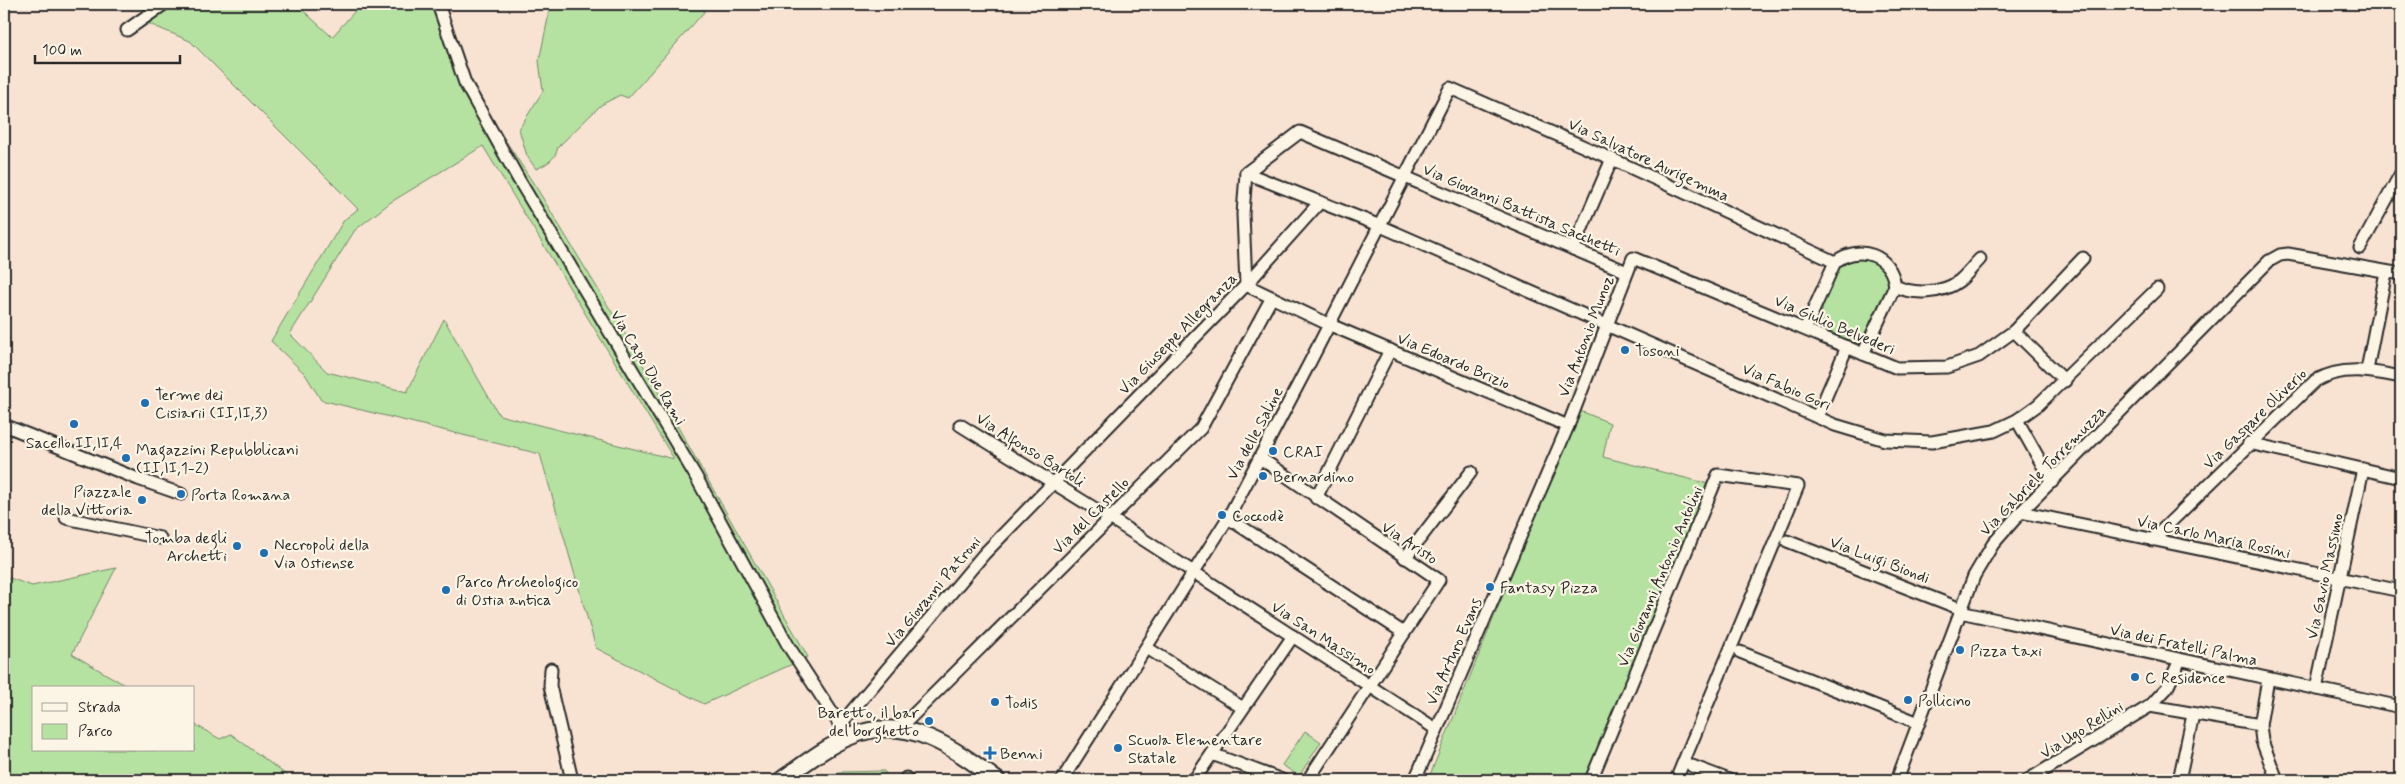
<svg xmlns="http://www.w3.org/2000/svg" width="2405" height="784" viewBox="0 0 2405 784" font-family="Mynerve,sans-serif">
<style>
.green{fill:#b5e2a1;stroke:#708666;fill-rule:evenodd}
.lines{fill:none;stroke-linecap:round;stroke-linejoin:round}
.street-casing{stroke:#2b2b2b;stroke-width:15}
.secondary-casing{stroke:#2b2b2b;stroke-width:19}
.street{stroke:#fcf5e5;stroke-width:11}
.secondary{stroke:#fcf5e5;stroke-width:15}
.poi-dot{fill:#1f6fb2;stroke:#fcf5e5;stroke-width:2}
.labels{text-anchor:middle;stroke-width:4.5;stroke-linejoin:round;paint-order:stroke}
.street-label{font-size:16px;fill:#2b2b2b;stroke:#fcf5e5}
.poi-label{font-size:16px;fill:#2b2b2b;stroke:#fcf5e5;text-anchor:start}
</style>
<rect width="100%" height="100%" fill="#f8e2d2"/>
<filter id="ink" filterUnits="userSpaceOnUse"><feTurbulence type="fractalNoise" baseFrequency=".02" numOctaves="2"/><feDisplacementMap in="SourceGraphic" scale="10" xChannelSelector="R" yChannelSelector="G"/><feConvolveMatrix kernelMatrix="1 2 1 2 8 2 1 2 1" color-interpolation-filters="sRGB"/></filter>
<g filter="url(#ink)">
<!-- green -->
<g class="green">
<path d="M175,4H296L332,37L361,4H443L468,74L502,135L539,192L627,337L808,657L704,704L596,648L540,454L321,400L305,374L271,341L344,220L358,209L190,41L147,23ZM483,146L674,459L499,415L444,319L407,392L327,372L290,334L355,230L391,202Z"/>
<path d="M551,4H699L704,6V12L628,98L620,95L601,105L558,147C555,160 547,164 536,169L527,156L519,129L543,91L539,61Z"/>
<path d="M1866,256L1885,267L1889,282V291L1863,346L1827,330C1811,319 1833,281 1840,266L1846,260Z"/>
<polygon points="1578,410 1610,423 1603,457 1709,484 1586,777 1582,780 1552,780 1528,774 1525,780 1428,780"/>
<polygon points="116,568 72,654 130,688 34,688 34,750 194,750 194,724 220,739 231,734 293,780 4,780 4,576 32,586"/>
<polygon points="1305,731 1321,742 1299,776 1282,765"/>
<polygon points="884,771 890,780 823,780 840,772"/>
</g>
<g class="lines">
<!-- street casing -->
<g class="street-casing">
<g id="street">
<polyline points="438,4 465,83 519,180 695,475 789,647 840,725 852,736"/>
<polyline points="127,30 164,4"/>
<polyline points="1246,173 1378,225 1835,425 1885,440 1932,442 1994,431 2017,420 2038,405 2157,289"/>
<polyline points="2360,248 2401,173"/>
<polyline points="1573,249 1612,159"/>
<path d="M1895,286C1913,295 1942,294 1959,281C1967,275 1973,266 1980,259"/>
<path d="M1805,329L1835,262C1859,244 1891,254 1895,286L1863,354"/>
<polyline points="2014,331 2065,381"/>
<polyline points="2367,370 2386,272"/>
<polyline points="1817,417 1847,347"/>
<polyline points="2017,420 2052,482"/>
<polyline points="4,425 138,479 181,494"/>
<polyline points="960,425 1110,518 1436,729"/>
<polyline points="1568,426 1328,324 1246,285 1243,214 1246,173 1300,132 1627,272"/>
<polyline points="2249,443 2401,478"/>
<polyline points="1260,458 1439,580 1308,780"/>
<polyline points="1316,498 1390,350"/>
<polyline points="2021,512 2401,591"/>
<polyline points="66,518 160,538"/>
<polyline points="1228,518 1404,633"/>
<path d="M2152,540L2315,381C2342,365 2372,371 2401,377"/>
<polyline points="1787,541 1961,609"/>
<polyline points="1405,558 1471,472"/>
<polyline points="1960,612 2401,707"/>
<polyline points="1147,648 1243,708"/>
<polyline points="1740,652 1919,723"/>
<polyline points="551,669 550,686 572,780"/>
<polyline points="2268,679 2260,725 2262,741 2277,780"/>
<polyline points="2316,689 2363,469"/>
<polyline points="2150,706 2260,725"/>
<polyline points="840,725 984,554 1246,285 1320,202"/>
<polyline points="899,729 1201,428 1271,299"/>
<polyline points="1212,754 1282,780"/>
<polyline points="1692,766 1729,780"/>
<polyline points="906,778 908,780"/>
<polyline points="1062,780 1228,518 1310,362 1450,88 1612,159 1835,262"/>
<polyline points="1194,780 1293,636"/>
<polyline points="1415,780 1568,426 1633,258 1897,368 1947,367 1979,356 2014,331 2083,258"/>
<polyline points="1591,780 1718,475 1798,486 1676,780"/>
<polyline points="1897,780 1974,576 1993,544 2021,512 2269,261 2280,255 2288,254 2401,274"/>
<polyline points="2028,780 2150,706 2167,688 2180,660"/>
<polyline points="2179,780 2193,715"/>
</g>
</g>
<!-- secondary casing -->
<g class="secondary-casing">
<path id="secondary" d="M781,780C803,765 826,746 852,736C907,713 955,749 997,780"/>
</g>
<!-- street -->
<use href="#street" class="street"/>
<!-- secondary -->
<use href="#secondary" class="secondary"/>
</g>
</g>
<!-- markers -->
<g class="poi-dot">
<circle cx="1625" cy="350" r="5"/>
<circle cx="145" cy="403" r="5"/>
<circle cx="74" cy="424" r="5"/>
<circle cx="1273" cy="451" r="5"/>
<circle cx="126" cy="458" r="5"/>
<circle cx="1263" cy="476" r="5"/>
<circle cx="181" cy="494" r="5"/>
<circle cx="142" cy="500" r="5"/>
<circle cx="1222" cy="515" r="5"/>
<circle cx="237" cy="546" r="5"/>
<circle cx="264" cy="553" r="5"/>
<circle cx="1490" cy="587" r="5"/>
<circle cx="446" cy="590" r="5"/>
<circle cx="1960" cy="650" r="5"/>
<circle cx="2135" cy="677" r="5"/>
<circle cx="1908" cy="700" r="5"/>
<circle cx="995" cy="702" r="5"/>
<circle cx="929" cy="721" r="5"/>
<circle cx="1118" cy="748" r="5"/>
<path d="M987.5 745.5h5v5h5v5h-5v5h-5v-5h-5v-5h5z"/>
</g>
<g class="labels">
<!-- street labels -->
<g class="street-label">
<text transform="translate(1649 159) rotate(25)" y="6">Via Salvatore Aurigemma</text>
<text transform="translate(1522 209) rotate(23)" y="6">Via Giovanni Battista Sacchetti</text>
<text transform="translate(1835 324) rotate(23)" y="6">Via Giulio Belvederi</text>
<text transform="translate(1177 333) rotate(-46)" y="6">Via Giuseppe Allegranza</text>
<text transform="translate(1585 336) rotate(-69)" y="6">Via Antonio Munoz</text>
<text transform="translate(1454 360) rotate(23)" y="6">Via Edoardo Brizio</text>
<text transform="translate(649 367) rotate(59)" y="6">Via Capo Due Rami</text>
<text transform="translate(1787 386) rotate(24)" y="6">Via Fabio Gori</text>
<text transform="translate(2254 418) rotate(-44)" y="6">Via Gaspare Oliverio</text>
<text transform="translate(1254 433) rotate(-62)" y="6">Via delle Saline</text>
<text transform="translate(1031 449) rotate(32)" y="6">Via Alfonso Bartoli</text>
<text transform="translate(2042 470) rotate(-46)" y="6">Via Gabriele Torremuzza</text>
<text transform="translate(1090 515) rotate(-45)" y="6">Via del Castello</text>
<text transform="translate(2214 536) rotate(12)" y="6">Via Carlo Maria Rosini</text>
<text transform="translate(1410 542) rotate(34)" y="6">Via Aristo</text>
<text transform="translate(1880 559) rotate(21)" y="6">Via Luigi Biondi</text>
<text transform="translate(1659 576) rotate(-67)" y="6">Via Giovanni Antonio Antolini</text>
<text transform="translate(2324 576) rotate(-78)" y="6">Via Gavio Massimo</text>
<text transform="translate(932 591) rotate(-50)" y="6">Via Giovanni Patroni</text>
<text transform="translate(1324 637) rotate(33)" y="6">Via San Massimo</text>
<text transform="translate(2184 644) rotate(12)" y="6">Via dei Fratelli Palma</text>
<text transform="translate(1453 651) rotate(-66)" y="6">Via Arturo Evans</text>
<text transform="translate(2081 729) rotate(-32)" y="6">Via Ugo Rellini</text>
</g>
<!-- poi labels -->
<g class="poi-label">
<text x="1635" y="356">Tosoni</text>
<text x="155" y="400">Terme dei<tspan x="155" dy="18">Cisiarii (II,II,3)</tspan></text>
<text x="74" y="448" text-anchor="middle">Sacello II,II,4</text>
<text x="136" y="455">Magazzini Repubblicani<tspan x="136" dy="18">(II,II,1-2)</tspan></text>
<text x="1283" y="457">CRAI</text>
<text x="1273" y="482">Bernardino</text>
<text x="132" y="497" text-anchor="end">Piazzale<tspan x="132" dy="18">della Vittoria</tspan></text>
<text x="191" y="500">Porta Romana</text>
<text x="1232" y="521">Coccodè</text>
<text x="227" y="543" text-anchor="end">Tomba degli<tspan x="227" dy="18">Archetti</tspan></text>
<text x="274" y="550">Necropoli della<tspan x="274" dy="18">Via Ostiense</tspan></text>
<text x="456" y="587">Parco Archeologico<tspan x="456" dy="18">di Ostia antica</tspan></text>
<text x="1500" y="593">Fantasy Pizza</text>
<text x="1970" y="656">Pizza taxi</text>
<text x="2145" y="683">C Residence</text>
<text x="1918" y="706">Pollicino</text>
<text x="1005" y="708">Todis</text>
<text x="919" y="718" text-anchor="end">Baretto, il bar<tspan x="919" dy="18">del borghetto</tspan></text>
<text x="1128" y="745">Scuola Elementare<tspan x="1128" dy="18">Statale</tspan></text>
<text x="1000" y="759">Benni</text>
</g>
</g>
<!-- margin -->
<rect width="2405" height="784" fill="none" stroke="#fcf5e5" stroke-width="20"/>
<rect x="10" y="10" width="2385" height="764" fill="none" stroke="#2b2b2b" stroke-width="2" filter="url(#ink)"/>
<!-- legend -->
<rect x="32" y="686" width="162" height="65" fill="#fcf5e5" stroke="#a8a49b"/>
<rect x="42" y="703" width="25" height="8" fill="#fcf5e5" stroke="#a8a49b"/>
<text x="78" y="712" font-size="15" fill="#2b2b2b">Strada</text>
<rect x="42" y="724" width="25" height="15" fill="#b5e2a1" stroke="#a8a49b"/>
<text x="78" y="736" font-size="15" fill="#2b2b2b">Parco</text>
<!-- scale -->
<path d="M35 55v8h145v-8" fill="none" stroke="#2b2b2b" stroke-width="2.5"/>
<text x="42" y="55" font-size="15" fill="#2b2b2b" stroke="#fcf5e5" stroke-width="4" paint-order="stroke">100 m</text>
</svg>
